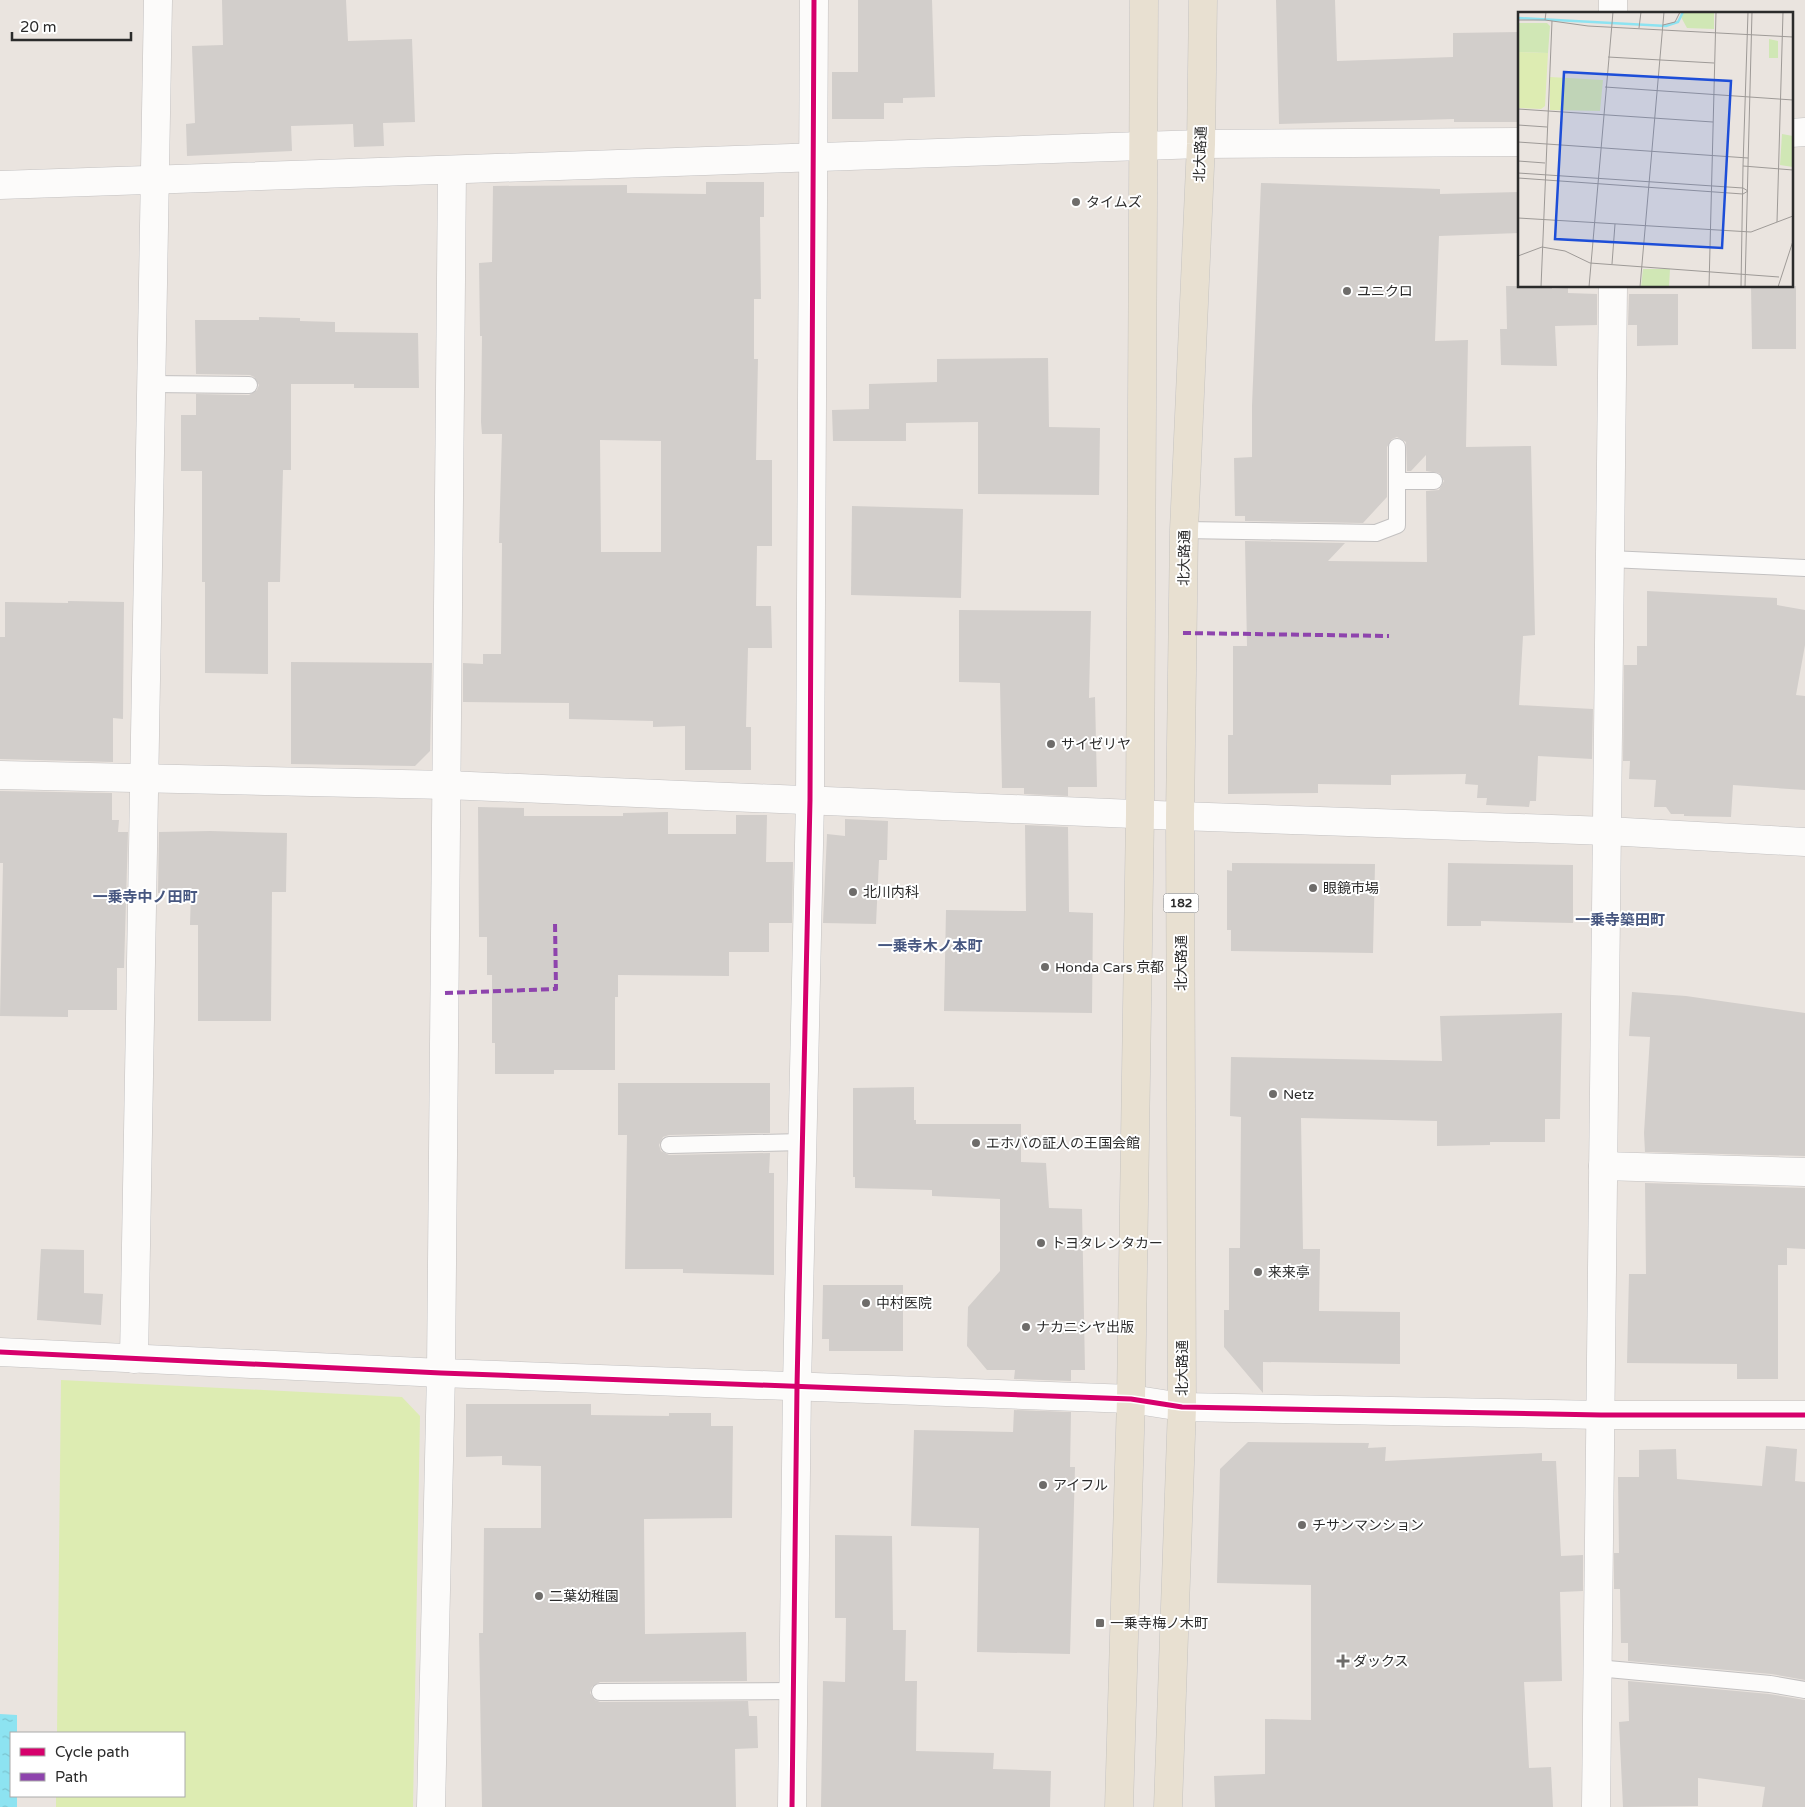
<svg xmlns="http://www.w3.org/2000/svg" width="1805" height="1807" viewBox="0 0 1805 1807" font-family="'Varela Round','Noto Sans JP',sans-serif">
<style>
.pitch{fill:#ddecb2}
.water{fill:url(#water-ripples)}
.building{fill:#d2cecb;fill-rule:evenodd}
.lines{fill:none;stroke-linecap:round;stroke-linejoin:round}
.lane-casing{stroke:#c3c1c1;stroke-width:18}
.street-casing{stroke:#c3c1c1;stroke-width:29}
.secondary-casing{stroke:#c3c1c1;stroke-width:29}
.primary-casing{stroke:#c5c3c1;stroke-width:29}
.lane{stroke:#fcfbfa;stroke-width:16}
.street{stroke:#fcfbfa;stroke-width:28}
.secondary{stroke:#fcfbfa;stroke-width:28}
.primary{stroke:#e8e0d1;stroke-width:28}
.quiet{stroke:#8e44ad;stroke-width:4;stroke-dasharray:8 4;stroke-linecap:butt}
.cycleway-casing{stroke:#fff;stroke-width:8}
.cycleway{stroke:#d6006c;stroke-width:5}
.poi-dot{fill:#6e6c6a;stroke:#fff;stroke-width:2}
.labels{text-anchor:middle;stroke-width:4;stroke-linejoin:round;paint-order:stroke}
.shield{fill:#fff;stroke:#6b6b6b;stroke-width:1}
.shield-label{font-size:12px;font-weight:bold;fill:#2b2b2b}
.street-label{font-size:14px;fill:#2b2b2b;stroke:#fff}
.poi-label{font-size:14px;fill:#2b2b2b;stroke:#fff;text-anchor:start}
.neighbourhood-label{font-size:15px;font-weight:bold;fill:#475780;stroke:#fff}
.inset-river{fill:none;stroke:#8de3f1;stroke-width:2.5}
.inset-road{fill:none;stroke:#9e9a97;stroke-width:1}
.view{fill:#1d4ed8;fill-opacity:0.15;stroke:#1d4ed8;stroke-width:2.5}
.inset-edge{fill:none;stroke:#2b2b2b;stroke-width:2.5}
</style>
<defs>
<pattern id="water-ripples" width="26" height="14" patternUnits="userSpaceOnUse" patternTransform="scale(1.25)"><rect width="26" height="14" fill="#8de3f1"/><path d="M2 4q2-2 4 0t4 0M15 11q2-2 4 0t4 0" fill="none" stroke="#7ac3cf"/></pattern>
</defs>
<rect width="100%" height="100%" fill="#eae4df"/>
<!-- pitch -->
<polygon class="pitch" points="61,1380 402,1397 420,1416 413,1807 56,1807 56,1796 184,1796 184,1733 57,1733"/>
<!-- water -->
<polygon class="water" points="0,1714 17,1715 17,1733 11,1733 11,1796 17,1796 17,1807 0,1807"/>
<!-- building -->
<g class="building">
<polygon points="222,0 346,0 348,41 412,39 415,122 383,123 384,146 354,147 353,124 291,126 292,151 187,156 186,124 195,123 192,46 223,45"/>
<polygon points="858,0 932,0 935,97 903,98 903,103 884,103 884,119 832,119 832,72 858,72"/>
<polygon points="1276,0 1335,0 1337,61 1453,57 1453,33 1519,32 1519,122 1454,122 1454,119 1279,124"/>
<path d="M706,182H764V217H760L761,299H754V359H758L756,460H772V546H757L756,606H771L772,648H748L746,727H751V770H685V726L653,727V721L569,719V703L463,702V663L483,664V654H501L502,543H499L502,434H482L481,422L482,336H480L479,263L492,262L493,186L627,185V193L706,194ZM600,440L661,441V552H601Z"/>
<polygon points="1261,183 1440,189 1440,194 1519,192 1519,233 1439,236 1435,341 1468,340 1466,447 1531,446 1535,635 1523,636 1519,705 1593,709 1592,759 1538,756 1536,801 1530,801 1529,807 1486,805 1487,798 1477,798 1478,785 1465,784 1466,774 1391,775 1391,785 1318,784 1318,793 1228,794 1228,735 1233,735 1233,646 1247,646 1245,541 1345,543 1328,561 1427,562 1426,491 1439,490 1444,481 1439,473 1426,471 1426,455 1411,471 1407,471 1406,442 1397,437 1392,439 1387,447 1387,497 1363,523 1245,521 1245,516 1235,516 1234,458 1252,457 1252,406"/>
<polygon points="1506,286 1552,286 1552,289 1568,288 1568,293 1597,294 1597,325 1555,326 1557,366 1501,365 1500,329 1507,329"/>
<polygon points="1751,286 1796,286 1796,349 1752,349"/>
<polygon points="1629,294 1678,294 1678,345 1637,346 1637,325 1628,325"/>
<polygon points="259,317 300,318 300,321 335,322 335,332 418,333 419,388 354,388 354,384 291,384 291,470 283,470 280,582 268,582 268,674 205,673 205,582 202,582 202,471 181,471 181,415 196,415 196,394 249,395 257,390 259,385 254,377 250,375 196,374 195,320 259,320"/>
<polygon points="1048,358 1049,427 1100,428 1099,495 978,494 978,422 906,423 906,441 833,441 832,410 869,409 869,384 937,382 937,359"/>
<polygon points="852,506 963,509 961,598 851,595"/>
<polygon points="1647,591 1777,598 1777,605 1805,610 1805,645 1796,695 1805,696 1805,790 1733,785 1731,817 1684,816 1684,814 1671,814 1666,807 1654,807 1656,780 1629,779 1630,761 1623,761 1624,665 1637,665 1637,646 1647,646"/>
<polygon points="68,601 124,602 123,719 113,718 113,762 0,759 0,637 5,637 5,602 68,603"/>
<polygon points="959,610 1091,611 1089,698 1095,697 1097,787 1068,787 1068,796 1024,794 1024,788 1002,788 1000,683 959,682"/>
<polygon points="291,662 432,663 430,751 415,766 291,764"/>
<polygon points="0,791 112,793 112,820 119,820 118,832 128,832 124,968 117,968 117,1010 68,1010 68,1017 0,1016 3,863 0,863"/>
<polygon points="478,807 524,808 524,816 623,816 623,813 668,812 668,834 736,834 736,815 767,815 766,862 793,862 792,923 769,923 769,952 729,952 729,976 618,975 618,997 615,997 615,1070 554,1070 554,1074 495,1074 495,1043 492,1043 492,975 487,975 487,937 479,937"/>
<polygon points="845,819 888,821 887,860 879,860 876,924 823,923 827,834 845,836"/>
<polygon points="1025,825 1068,827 1069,912 1093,913 1092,1013 944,1011 946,910 1026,911"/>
<polygon points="210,831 287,833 286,892 272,892 271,1021 198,1021 198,925 190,925 191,892 158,893 159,832"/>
<polygon points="1232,863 1375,864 1373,953 1231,951 1231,930 1227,930 1227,870 1232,871"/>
<polygon points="1448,863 1573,865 1573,923 1481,921 1481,926 1447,926"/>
<polygon points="1632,992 1686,996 1805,1013 1805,1156 1645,1152 1644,1133 1650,1037 1629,1036"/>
<polygon points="1562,1013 1560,1119 1545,1119 1545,1142 1490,1142 1490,1145 1437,1146 1437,1121 1301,1118 1303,1249 1320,1249 1319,1311 1400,1312 1400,1364 1263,1362 1263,1393 1224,1347 1224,1310 1229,1310 1229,1248 1240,1248 1241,1117 1230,1116 1231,1057 1442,1061 1440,1016"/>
<polygon points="618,1083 770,1083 770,1133 669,1135 663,1137 659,1145 661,1151 669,1155 770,1153 769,1173 774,1173 774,1275 683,1273 683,1269 625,1269 627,1135 618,1135"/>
<polygon points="914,1087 914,1120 916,1120 916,1124 1021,1124 1021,1162 1046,1163 1049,1208 1082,1209 1085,1370 1071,1370 1071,1381 1014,1379 1015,1370 987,1370 967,1346 968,1307 1000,1271 1000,1199 932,1196 932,1190 855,1188 855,1177 853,1177 853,1088"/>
<polygon points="1645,1183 1805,1188 1805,1249 1787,1248 1787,1265 1778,1265 1778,1379 1737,1379 1737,1364 1627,1363 1629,1274 1646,1274"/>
<polygon points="41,1249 84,1250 84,1293 103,1294 101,1325 37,1320"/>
<polygon points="823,1285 903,1285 903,1351 829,1351 829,1339 822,1339"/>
<polygon points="466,1404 591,1404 591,1415 669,1416 669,1413 711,1413 711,1426 733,1426 732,1518 644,1519 645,1634 746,1632 747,1681 600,1682 592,1687 590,1693 595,1700 600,1702 748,1701 749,1716 757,1716 758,1748 735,1749 736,1807 482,1807 479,1633 483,1633 484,1528 541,1528 541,1466 502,1465 502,1456 466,1457"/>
<polygon points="1014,1410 1071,1412 1070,1467 1075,1467 1070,1654 977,1652 979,1528 911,1526 914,1430 1013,1432"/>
<polygon points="1248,1442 1369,1443 1368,1448 1386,1447 1385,1461 1542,1453 1542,1461 1556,1461 1561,1556 1583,1555 1583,1591 1560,1592 1562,1681 1524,1682 1529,1768 1551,1767 1553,1807 1215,1807 1214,1776 1265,1774 1265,1719 1311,1720 1311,1585 1217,1583 1220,1469"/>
<polygon points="1766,1446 1797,1449 1795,1481 1805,1482 1805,1680 1771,1674 1628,1661 1628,1643 1621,1643 1620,1589 1614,1589 1614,1553 1619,1553 1618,1477 1639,1477 1639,1450 1676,1449 1677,1479 1762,1486"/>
<polygon points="835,1535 892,1536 893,1630 906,1630 905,1681 917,1681 916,1751 994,1753 993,1769 1051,1771 1050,1807 821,1807 823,1681 845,1682 846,1618 835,1618"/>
<polygon points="1628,1681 1769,1694 1805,1700 1805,1807 1762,1807 1765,1787 1698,1778 1698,1806 1623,1807 1619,1722 1629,1721"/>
</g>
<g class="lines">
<!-- lane casing -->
<g class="lane-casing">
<g id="lane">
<polyline points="151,384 249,385"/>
<polyline points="1397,481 1434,481"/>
<polyline points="1184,530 1376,533 1397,525 1397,447"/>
<polyline points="1610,559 1805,568"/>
<polyline points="669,1145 802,1142"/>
<polyline points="1597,1668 1770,1684 1805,1690"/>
<polyline points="600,1692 793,1691"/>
</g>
</g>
<!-- street casing -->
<g class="street-casing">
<g id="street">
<polyline points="1613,0 1613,14"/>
<polyline points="1791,133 1805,132"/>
<polyline points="0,185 1201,144 1519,142"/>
<polyline points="0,775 447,785 1180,816 1607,831 1805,842"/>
<polyline points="1603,1166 1805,1172"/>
<polyline points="0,1352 441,1373 1131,1399"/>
<polyline points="134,1359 158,0"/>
<polyline points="431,1807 441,1373 452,170"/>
<polyline points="792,1807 797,1386 810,800 814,0"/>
<polyline points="1596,1807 1613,286"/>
</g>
</g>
<!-- secondary casing -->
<g class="secondary-casing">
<polyline id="secondary" points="1131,1399 1182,1407 1601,1415 1805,1415"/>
</g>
<!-- primary casing -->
<g class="primary-casing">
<g id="primary">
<polyline points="1119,1807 1131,1399 1140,814 1144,0"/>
<polyline points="1168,1807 1182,1407 1180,816 1184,530 1201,144 1203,0"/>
</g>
</g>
<!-- lane -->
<use href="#lane" class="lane"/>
<!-- street -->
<use href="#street" class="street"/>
<!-- secondary -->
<use href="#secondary" class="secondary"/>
<!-- primary -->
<use href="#primary" class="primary"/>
<!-- quiet -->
<g class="quiet">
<polyline points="1183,633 1389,636"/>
<polyline points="445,993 556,989 555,922"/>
</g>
<!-- cycleway casing -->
<g class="cycleway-casing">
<g id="cycleway">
<polyline points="0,1352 441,1373 1131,1399 1182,1407 1601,1415 1805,1415"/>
<polyline points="792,1807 797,1386 810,800 814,0"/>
</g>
</g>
<!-- cycleway -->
<use href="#cycleway" class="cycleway"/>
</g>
<!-- markers -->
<g class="poi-dot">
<circle cx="1076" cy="202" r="5"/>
<circle cx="1347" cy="291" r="5"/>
<circle cx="1051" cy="744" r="5"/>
<circle cx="1313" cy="888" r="5"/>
<circle cx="853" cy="892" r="5"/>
<circle cx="1045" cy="967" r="5"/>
<circle cx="1273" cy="1094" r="5"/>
<circle cx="976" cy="1143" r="5"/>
<circle cx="1041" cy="1243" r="5"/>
<circle cx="1258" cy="1272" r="5"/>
<circle cx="866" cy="1303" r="5"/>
<circle cx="1026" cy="1327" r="5"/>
<circle cx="1043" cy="1485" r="5"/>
<circle cx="1302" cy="1525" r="5"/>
<circle cx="539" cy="1596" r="5"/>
<rect x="1095" y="1618" width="10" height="10" rx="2.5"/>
<path d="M1340.5 1653.5h5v5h5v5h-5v5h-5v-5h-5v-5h5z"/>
</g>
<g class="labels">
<!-- shield labels -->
<rect class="shield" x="1163.5" y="893.5" width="35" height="19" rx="4"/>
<g class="shield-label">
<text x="1181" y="907">182</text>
</g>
<!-- street labels -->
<g class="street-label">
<text transform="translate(1200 154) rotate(-88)" y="5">北大路通</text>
<text transform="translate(1184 558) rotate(-89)" y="5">北大路通</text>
<text transform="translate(1181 963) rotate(-90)" y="5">北大路通</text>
<text transform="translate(1182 1368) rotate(-90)" y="5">北大路通</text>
</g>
<!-- poi labels -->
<g class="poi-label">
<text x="1086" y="207">タイムズ</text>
<text x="1357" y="296">ユニクロ</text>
<text x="1061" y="749">サイゼリヤ</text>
<text x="1323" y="893">眼鏡市場</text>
<text x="863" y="897">北川内科</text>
<text x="1055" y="972">Honda Cars 京都</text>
<text x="1283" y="1099">Netz</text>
<text x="986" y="1148">エホバの証人の王国会館</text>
<text x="1051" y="1248">トヨタレンタカー</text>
<text x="1268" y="1277">来来亭</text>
<text x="876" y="1308">中村医院</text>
<text x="1036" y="1332">ナカニシヤ出版</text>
<text x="1053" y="1490">アイフル</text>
<text x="1312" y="1530">チサンマンション</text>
<text x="549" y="1601">二葉幼稚園</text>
<text x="1110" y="1628">一乗寺梅ノ木町</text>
<text x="1353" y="1666">ダックス</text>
</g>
<!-- neighbourhood labels -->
<g class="neighbourhood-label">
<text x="145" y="902">一乗寺中ノ田町</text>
<text x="1620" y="925">一乗寺築田町</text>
<text x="930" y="951">一乗寺木ノ本町</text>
</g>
</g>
<!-- overview -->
<g transform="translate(1518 12)">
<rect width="275" height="275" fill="#eae4df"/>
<path d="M251,27L260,29V46H251Z" fill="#d0e7b5"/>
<path d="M166,0H196V17L169,16L163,5ZM0,11H29L32,14L30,41L0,40ZM264,122L275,124V155L262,153ZM125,257H152L151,275H123Z" fill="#d0e7b5"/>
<path d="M0,40L30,41L27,94L23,97L0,96ZM32,65L85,68L82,99L32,98Z" fill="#ddecb2"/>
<path class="inset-river" d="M0,6L148,14L160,10L165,0"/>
<path class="inset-road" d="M28,0L27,8L70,14L275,25M0,8H27M145,13L157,10L162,0M121,16L123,0M90,45L196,51M87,75L275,88M0,97L195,110M0,113L29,115M0,130L230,146M0,149L27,151M225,154L230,0M230,154L234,0M0,161L225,176L230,179M0,166L225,182L230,179M0,206L233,220L275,204M259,210L265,0M0,244L24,235L47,239L72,251L261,265M94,252L97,212M23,275L34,9M71,275L95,0M122,275L146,0M191,275L198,0M223,275L225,154L275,158M227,275L230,154M260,275L275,229"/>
<path class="view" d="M46,60L213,69L204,236L37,227Z"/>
<rect width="275" height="275" class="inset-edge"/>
</g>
<!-- legend -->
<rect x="10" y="1732" width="175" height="65" fill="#ffffff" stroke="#aaaaaa"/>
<rect x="20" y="1748" width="25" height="8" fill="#d6006c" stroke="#aaaaaa"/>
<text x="55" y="1757" font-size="15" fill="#2b2b2b">Cycle path</text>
<rect x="20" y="1773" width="25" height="8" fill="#8e44ad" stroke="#aaaaaa"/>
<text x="55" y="1782" font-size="15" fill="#2b2b2b">Path</text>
<!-- scale -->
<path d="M12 32v8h119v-8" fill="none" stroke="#2b2b2b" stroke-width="2.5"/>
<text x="20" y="32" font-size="15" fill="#2b2b2b" stroke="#ffffff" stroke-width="4" paint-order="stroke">20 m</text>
</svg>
